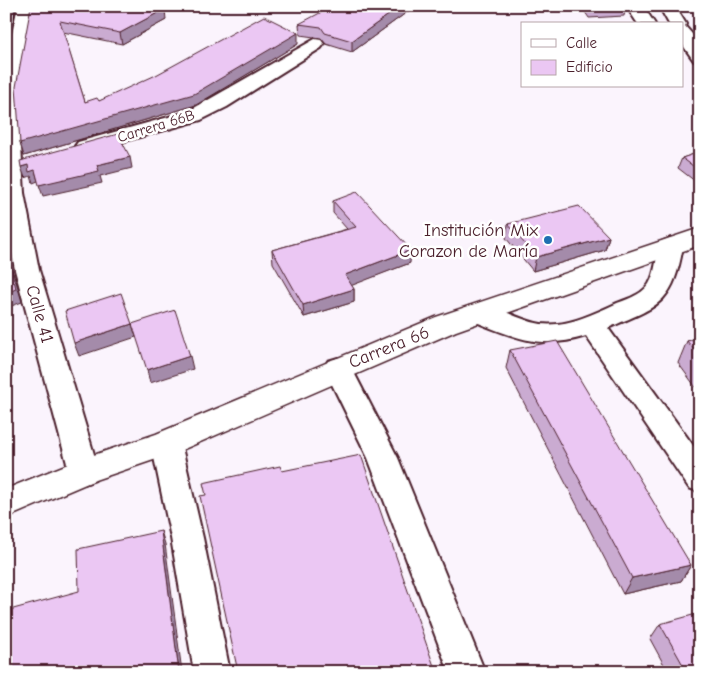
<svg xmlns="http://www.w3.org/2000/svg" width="706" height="678" viewBox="0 0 706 678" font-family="'Comic Neue',sans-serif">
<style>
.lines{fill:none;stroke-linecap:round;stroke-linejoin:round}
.minor-casing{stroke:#4a1f2b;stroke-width:4}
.tertiary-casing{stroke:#4a1f2b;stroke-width:3}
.minor{fill:#fff;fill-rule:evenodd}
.tertiary{fill:#fff;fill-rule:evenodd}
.wall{fill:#caabd1;stroke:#4a1f2b}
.shaded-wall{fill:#a48baa;stroke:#4a1f2b}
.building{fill:#ebc7f3;stroke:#4a1f2b}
.poi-dot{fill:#1f6fb2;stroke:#fff;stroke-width:2}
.labels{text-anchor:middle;stroke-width:5;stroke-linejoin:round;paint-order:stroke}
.far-street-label{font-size:15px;fill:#4a1f2b;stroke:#fff}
.poi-label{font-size:18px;fill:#4a1f2b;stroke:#fff;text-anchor:end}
.street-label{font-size:18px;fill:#4a1f2b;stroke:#fff}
</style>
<rect width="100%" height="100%" fill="#fbf4fd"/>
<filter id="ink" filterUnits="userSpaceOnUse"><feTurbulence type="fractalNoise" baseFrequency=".02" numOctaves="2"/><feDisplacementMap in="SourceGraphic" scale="10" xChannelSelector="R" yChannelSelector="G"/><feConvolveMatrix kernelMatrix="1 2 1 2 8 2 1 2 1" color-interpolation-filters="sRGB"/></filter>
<g filter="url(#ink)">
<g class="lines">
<!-- minor casing -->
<g class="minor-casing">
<g id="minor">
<polygon points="18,6 34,6 18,99 24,193 39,270 99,471 95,480 84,484 73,480 69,471 15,270 6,218 6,61"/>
<polygon points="626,6 643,6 655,24 638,24"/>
<polygon points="659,6 675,6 686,24 685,26 700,43 700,62 694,61 682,44 682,24 669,24"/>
<polygon points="315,39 321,40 324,44 321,48 227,107 201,120 85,152 78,150 75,146 78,142 187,112"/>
<path d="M671,238L679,241L683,246C673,304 659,306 608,328L700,455V492L689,488L586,336C539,351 512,336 468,319L464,313L468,307C491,300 518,321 541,324C566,327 591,315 613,305C626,299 641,296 649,284C657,271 655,253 663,241Z"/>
<polygon points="338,358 348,361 398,458 485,672 449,672 368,458 324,368 328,361"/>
<polygon points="166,431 176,435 181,443 203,538 230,672 194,672 171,538 151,443 156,435"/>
</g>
</g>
<!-- tertiary casing -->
<g class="tertiary-casing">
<polygon id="tertiary" points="700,228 700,245 456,331 177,452 95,480 6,518 6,489 73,462 156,434 436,317"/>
</g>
<!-- minor -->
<use href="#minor" class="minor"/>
<!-- tertiary -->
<use href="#tertiary" class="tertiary"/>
</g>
<!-- wall -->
<g class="wall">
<polygon points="31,6 166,20 122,44 63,32 85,102 99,101 298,44 196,105 24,156 20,143"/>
<polygon points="581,6 626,6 624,16 589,18"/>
<polygon points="410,10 352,52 326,44 321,38 300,35 299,24"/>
<polygon points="700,152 700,185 678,168 682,158"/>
<polygon points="333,201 410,263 351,285 354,289 354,302 304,317 273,263 272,250 347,229 333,213"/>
<polygon points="508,224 609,237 605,250 533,271 506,238"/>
<polygon points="700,338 700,393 678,363 687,341"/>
<polygon points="510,350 691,565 681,581 623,594 506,368"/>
<polygon points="660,624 700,672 668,672 650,639"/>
</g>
<!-- shaded-wall -->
<g class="shaded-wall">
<polygon points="10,6 16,6 6,52 6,24"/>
<polygon points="401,6 410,6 410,10 352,52 352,41"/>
<polygon points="165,9 166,20 122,44 120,33"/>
<polygon points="298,33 298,44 196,105 24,156 20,143"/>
<polygon points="130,157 132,168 100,176 102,183 43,196 39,185 97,165"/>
<polygon points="28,165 35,170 38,181 33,183 31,176 25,178 21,167"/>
<polygon points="609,237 605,250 533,271 536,257"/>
<polygon points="411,250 410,263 345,288 345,275"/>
<polygon points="11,267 16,281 22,302 6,308 6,293"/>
<polygon points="354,289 354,302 304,317 303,305"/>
<polygon points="132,324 136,337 79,356 74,343"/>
<polygon points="190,356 193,369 150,383 147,370"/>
<polygon points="161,531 165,544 182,672 179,672"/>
<polygon points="691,565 681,581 623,594 632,578"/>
</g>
<!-- building -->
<g class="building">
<polygon points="6,6 10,6 6,24"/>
<polygon points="31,6 160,6 165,9 120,33 60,21 85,102 97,98 99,101 156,75 264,16 298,33 194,94 20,143 16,87"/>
<polygon points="333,6 401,6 352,41 325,33 321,27 299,24"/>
<polygon points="118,134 130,157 97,165 99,171 39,185 35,170 29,172 28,165 21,167 20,161"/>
<polygon points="700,152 700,171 682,158"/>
<polygon points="357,192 411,250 345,275 354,289 303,305 272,250 356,227 333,201"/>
<polygon points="579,206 609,237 536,257 508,224"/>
<polygon points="11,267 16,289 6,293 6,269"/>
<polygon points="121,293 132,324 74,343 65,311"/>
<polygon points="175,310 190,356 147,370 132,324"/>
<polygon points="700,338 700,357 687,341"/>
<polygon points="557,341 691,565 632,578 510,350"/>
<polygon points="361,455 436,672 238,672 200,496 206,495 203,483 280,466 282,471"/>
<polygon points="161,531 179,672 6,672 6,611 79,591 78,549"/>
<polygon points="700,613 700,672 687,672 660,624"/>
</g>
</g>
<!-- markers -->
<circle class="poi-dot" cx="548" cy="240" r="5"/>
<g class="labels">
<!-- far-street labels -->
<g class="far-street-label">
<text transform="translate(156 126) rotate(-17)" y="5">Carrera 66B</text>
</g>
<!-- poi labels -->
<g class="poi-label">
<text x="538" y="236">Institución Mix<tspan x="538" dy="21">Corazon de María</tspan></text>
</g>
<!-- street labels -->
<g class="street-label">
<text transform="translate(40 314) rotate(74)" y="6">Calle 41</text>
<text transform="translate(389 347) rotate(-22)" y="6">Carrera 66</text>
</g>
</g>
<!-- margin -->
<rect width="706" height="678" fill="none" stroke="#fff" stroke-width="25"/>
<rect x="12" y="12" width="681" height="653" fill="none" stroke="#4a1f2b" stroke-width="2" filter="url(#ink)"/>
<!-- legend -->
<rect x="521" y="22" width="162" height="65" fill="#ffffff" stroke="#b7a5aa"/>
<rect x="531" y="39" width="25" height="8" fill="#ffffff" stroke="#b7a5aa"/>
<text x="566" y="48" font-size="15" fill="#4a1f2b">Calle</text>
<rect x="531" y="60" width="25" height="15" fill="#ebc7f3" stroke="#b7a5aa"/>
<text x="566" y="72" font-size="15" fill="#4a1f2b">Edificio</text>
</svg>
